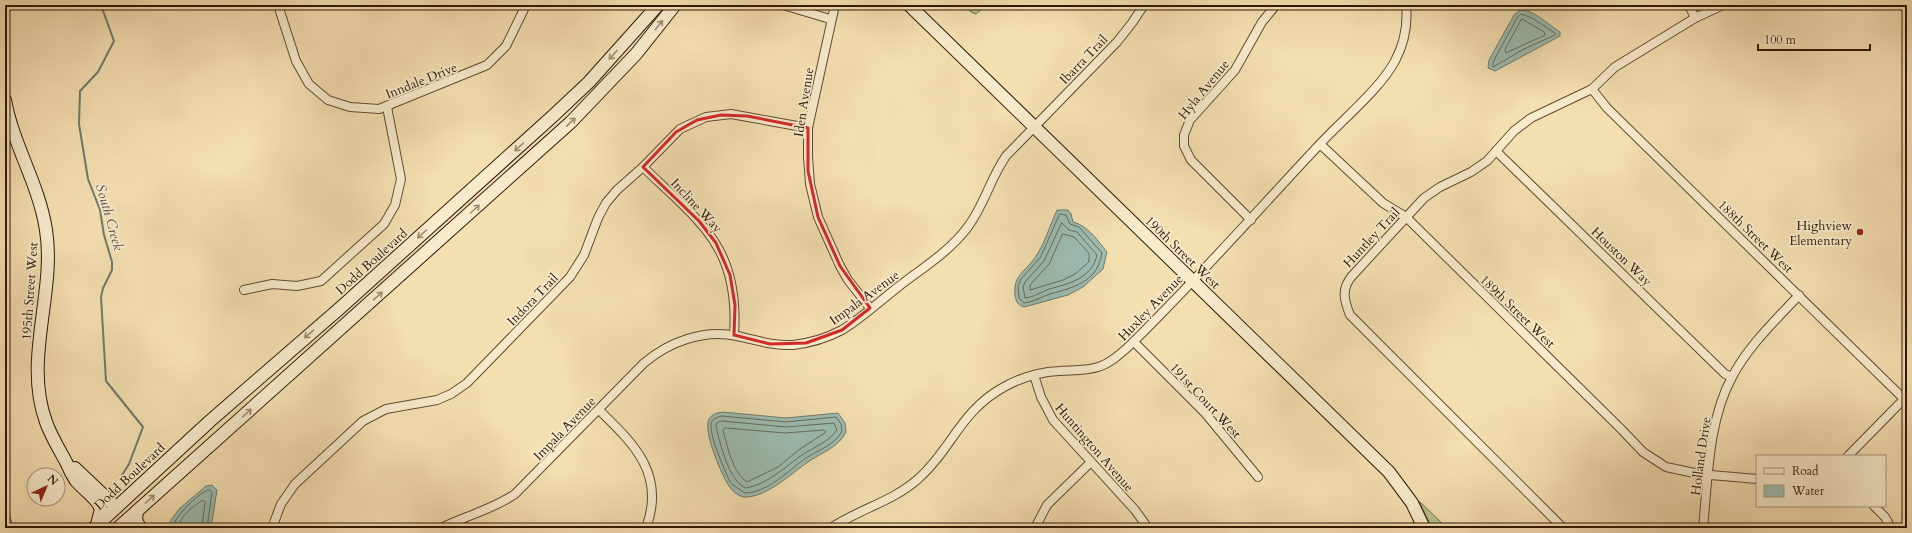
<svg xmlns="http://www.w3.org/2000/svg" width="1912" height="533" viewBox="0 0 1912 533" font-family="Cardo,serif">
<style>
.green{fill:#b7c38e;stroke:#726e4a}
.water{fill:#9cbcb1;stroke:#707a6d}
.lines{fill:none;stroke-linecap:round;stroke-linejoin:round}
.shore{stroke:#656a5c;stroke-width:1}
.stream{stroke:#707a6d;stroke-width:2}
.street-casing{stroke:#604a31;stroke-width:10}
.secondary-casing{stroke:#2e1807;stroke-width:14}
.street{stroke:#f8eacc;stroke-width:8}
.secondary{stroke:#f8eacc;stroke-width:12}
.oneway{stroke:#9d8c73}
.marked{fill:none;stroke:#d62828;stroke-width:3;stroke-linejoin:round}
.poi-dot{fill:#8f2418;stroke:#f8eacc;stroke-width:1.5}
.labels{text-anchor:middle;stroke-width:3.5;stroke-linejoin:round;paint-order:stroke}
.street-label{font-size:13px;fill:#2e1807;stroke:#f8eacc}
.poi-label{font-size:13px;fill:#2e1807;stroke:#f8eacc;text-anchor:end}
.water-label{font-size:14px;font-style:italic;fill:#545142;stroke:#f8eacc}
</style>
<rect width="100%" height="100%" fill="#f4dfb0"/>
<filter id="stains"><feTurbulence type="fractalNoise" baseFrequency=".005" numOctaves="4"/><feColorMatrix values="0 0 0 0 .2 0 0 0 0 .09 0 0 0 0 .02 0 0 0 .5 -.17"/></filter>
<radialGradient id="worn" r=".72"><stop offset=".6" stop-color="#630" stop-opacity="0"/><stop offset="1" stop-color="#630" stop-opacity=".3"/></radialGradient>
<!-- green -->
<g class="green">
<polygon points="964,5 971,5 975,7 987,5 976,14 971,12"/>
<polygon points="1419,501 1447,528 1432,528"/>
<polygon points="7,508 13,526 13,528 5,528 5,509"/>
</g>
<!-- water -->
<g class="water">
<path d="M1520,10C1532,9 1547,23 1557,30L1560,32V36L1495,71L1488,68L1489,60L1514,15Z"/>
<path d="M1057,210H1068L1071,214L1073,222C1087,225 1098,241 1107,252L1103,269L1083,287L1068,295L1024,307C1018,305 1016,302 1015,295C1013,274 1026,272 1036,256C1045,243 1050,225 1057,210Z"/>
<path d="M722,412L786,418L838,413L845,423L846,432C839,447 821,453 808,462C792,473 768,496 747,497C738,498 730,489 726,481C720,470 703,431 709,419C712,414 717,413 722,412Z"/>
<polygon points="212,485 217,490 211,528 171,528 169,523 179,509 206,486"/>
</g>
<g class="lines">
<!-- shore -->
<g class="shore">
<polygon points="1521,14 1532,18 1555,33 1555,35 1522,50 1493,67 1493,62 1517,18"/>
<polygon points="1522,19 1544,32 1545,35 1506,53 1505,50"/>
<path d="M1060,214L1066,215L1070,224L1079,227L1102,253C1097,282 1075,287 1050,294C1041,297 1033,302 1024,303L1019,298L1018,286L1021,279L1040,258Z"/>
<path d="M1062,223L1069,230L1077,232L1097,255C1092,278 1069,284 1049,289C1041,292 1034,297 1025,298L1023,287L1025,282L1044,261Z"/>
<polygon points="1063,234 1074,237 1089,253 1089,262 1075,274 1063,280 1030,290 1030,285 1049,264"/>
<path d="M722,416L786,422L836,417L841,424L842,431C835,445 818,450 806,458C789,470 767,493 745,493L733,485L729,480C724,468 710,437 711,425C711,419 717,417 722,416Z"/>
<path d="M722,421L786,427L834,423L837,430C829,442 814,447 802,455C785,467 768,484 746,488C729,482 720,443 716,426L717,423Z"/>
<path d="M726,428L785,433L824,430L826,432L800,449L778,467L747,482C733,473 727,446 723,430Z"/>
<path d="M174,528V523C180,513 199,491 210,490L212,492L207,528"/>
<path d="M179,528C178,517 195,505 203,500L205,502L202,528"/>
</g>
<!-- stream -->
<polyline class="stream" points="103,5 102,8 114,41 98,72 80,91 79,124 88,179 100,210 104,235 112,262 112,270 103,288 101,297 106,381 143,427 129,464 122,475"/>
<!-- street casing -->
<g class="street-casing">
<g id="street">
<polyline points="278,5 296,61 309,84 328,100 350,107 379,109 487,65 506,46 526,5"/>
<polyline points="783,5 830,19"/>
<polyline points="835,5 808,128 808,157 810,184 818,217 840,266 848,280 870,308"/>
<polyline points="1689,5 1695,18"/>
<polyline points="1592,89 1607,108 1904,399 1848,456"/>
<polyline points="1320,144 1383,203 1406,217 1621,429 1643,452 1666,467 1699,474 1757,479"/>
<polyline points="1496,151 1725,374 1732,377"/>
<path d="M643,167C701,223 740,247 734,335"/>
<polyline points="1251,220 1191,160 1184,146 1184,135 1190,120 1235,70 1262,22 1276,5"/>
<polyline points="244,290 272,284 297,286 321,281 384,224 395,205 401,179 387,107"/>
<polyline points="1134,342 1205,413 1258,477"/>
<polyline points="1034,375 1041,397 1053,420 1135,510 1148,528"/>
<path d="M599,410C634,444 666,474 646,528"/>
<polyline points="1874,506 1885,517 1891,528"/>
<polyline points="272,528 281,504 295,484 363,421 386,409 437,400 451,394 467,383 570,277 584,255 598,218 606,203 617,190 643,167 680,129 706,117 731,114 808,128"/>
<path d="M441,528C465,516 494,509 515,494L644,363C669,342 703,329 737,336C756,340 773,346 793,345C810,343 827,338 842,330C862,318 880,301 898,287C921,269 949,252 967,228C984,206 990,179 1006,156L1117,42L1132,23L1144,5"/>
<path d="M831,528C859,509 892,502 918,479C952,449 960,411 1004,387C1020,378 1040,372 1059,371C1072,370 1085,371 1098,367C1109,364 1119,355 1128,347C1195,282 1256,212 1320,144C1342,120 1380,89 1395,61C1404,44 1408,24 1406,5"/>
<polyline points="1035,528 1047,505 1090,463"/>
<path d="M1563,528L1350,315C1344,300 1341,289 1352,276L1424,198L1440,187L1471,172L1487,161L1514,131L1531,118L1592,89L1615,67L1695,18L1723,5"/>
<path d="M1703,528C1708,479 1708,421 1732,377C1749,345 1775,321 1799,295"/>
</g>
</g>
<!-- secondary casing -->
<g class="secondary-casing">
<g id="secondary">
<polyline points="909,5 1389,472 1412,503 1424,528"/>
<path d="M5,100C13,145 39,184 46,230C56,293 23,359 46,422C51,436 59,449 66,462C69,469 72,475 76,481C83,489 94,496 99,505L101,509L97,525"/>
<polyline points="75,468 116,507"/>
<polyline points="137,511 136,520 140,528"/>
<polyline points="94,528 210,421 339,309 554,115 589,82 658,5"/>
<polyline points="118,528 571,122 636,54 675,5"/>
</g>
</g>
<!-- street -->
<use href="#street" class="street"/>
<!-- secondary -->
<use href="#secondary" class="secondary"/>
</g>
<!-- one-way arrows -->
<defs><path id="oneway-shaft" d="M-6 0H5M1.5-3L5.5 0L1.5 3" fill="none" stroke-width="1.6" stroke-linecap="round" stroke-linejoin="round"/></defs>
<g class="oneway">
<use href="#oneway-shaft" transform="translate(659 25) rotate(-51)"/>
<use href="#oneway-shaft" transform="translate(613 55) rotate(132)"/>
<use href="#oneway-shaft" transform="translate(571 122) rotate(-44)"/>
<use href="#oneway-shaft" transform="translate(519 147) rotate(138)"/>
<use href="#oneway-shaft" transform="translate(475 209) rotate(-42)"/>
<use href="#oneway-shaft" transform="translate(422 234) rotate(138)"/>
<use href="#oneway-shaft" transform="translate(378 296) rotate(-41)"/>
<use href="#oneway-shaft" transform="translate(309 334) rotate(139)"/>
<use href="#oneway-shaft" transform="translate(247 413) rotate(-42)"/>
<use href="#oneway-shaft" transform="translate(150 499) rotate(-42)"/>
</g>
<!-- marked area -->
<path class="marked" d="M721,115L747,116L808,128V171L818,217L840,266L870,308L842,330L806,343L770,344L734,335L735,305L730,275L716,243L699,221L643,167L676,132L697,120Z"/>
<!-- markers -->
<circle class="poi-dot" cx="1860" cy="232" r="4"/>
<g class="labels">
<!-- street labels -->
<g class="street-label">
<text transform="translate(1083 59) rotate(-46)" y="5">Ibarra Trail</text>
<text transform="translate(421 80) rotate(-22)" y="5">Inndale Drive</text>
<text transform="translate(1203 89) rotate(-51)" y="5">Hyla Avenue</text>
<text transform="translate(803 102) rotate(-81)" y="5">Iden Avenue</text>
<text transform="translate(697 205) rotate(47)" y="5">Incline Way</text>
<text transform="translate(1756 236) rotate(44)" y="5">188th Street West</text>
<text transform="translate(1371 237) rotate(-47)" y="5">Huntley Trail</text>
<text transform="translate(1183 252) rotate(44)" y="5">190th Street West</text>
<text transform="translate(1622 256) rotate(44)" y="5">Houston Way</text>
<text transform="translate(371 261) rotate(-42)" y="5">Dodd Boulevard</text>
<text transform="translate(29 291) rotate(-86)" y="5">195th Street West</text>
<text transform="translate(864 297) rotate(-36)" y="5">Impala Avenue</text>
<text transform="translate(532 299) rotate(-46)" y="5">Indora Trail</text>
<text transform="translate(1150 307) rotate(-46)" y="5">Huxley Avenue</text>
<text transform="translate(1518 311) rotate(44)" y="5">189th Street West</text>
<text transform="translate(1206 400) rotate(47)" y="5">191st Court West</text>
<text transform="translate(564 428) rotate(-46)" y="5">Impala Avenue</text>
<text transform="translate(1095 447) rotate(49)" y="5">Huntington Avenue</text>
<text transform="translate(1700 456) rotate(-82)" y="5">Holland Drive</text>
<text transform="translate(129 476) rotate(-43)" y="5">Dodd Boulevard</text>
</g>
<!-- poi labels -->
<g class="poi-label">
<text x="1852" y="230">Highview<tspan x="1852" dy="15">Elementary</tspan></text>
</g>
<!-- water labels -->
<g class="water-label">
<text transform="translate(110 217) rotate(74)" y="5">South Creek</text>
</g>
</g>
<!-- margin -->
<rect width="1912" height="533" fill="none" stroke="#f4dfb0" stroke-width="20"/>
<rect x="6" y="6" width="1900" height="521" fill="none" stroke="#2e1807" stroke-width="2"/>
<rect x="10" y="10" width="1892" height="513" fill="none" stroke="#2e1807"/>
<!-- legend -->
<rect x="1756" y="455" width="130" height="52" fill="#f8eacc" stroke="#a7967d"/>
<rect x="1764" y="468" width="20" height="6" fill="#f8eacc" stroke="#a7967d"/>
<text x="1792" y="475" font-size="12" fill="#2e1807">Road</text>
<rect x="1764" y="485" width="20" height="12" fill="#9cbcb1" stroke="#a7967d"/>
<text x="1792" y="495" font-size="12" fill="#2e1807">Water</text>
<!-- north arrow -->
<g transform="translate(46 487) rotate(44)"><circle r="19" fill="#f8eacc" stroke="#a7967d"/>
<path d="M0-3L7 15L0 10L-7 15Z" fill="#8f2418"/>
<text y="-6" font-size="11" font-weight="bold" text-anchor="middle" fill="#2e1807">N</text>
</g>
<!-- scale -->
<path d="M1758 44v6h112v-6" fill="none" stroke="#2e1807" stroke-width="2"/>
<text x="1764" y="44" font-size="12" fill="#2e1807" stroke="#f8eacc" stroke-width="3" paint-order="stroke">100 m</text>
<rect width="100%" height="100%" filter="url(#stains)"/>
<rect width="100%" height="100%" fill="url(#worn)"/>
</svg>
